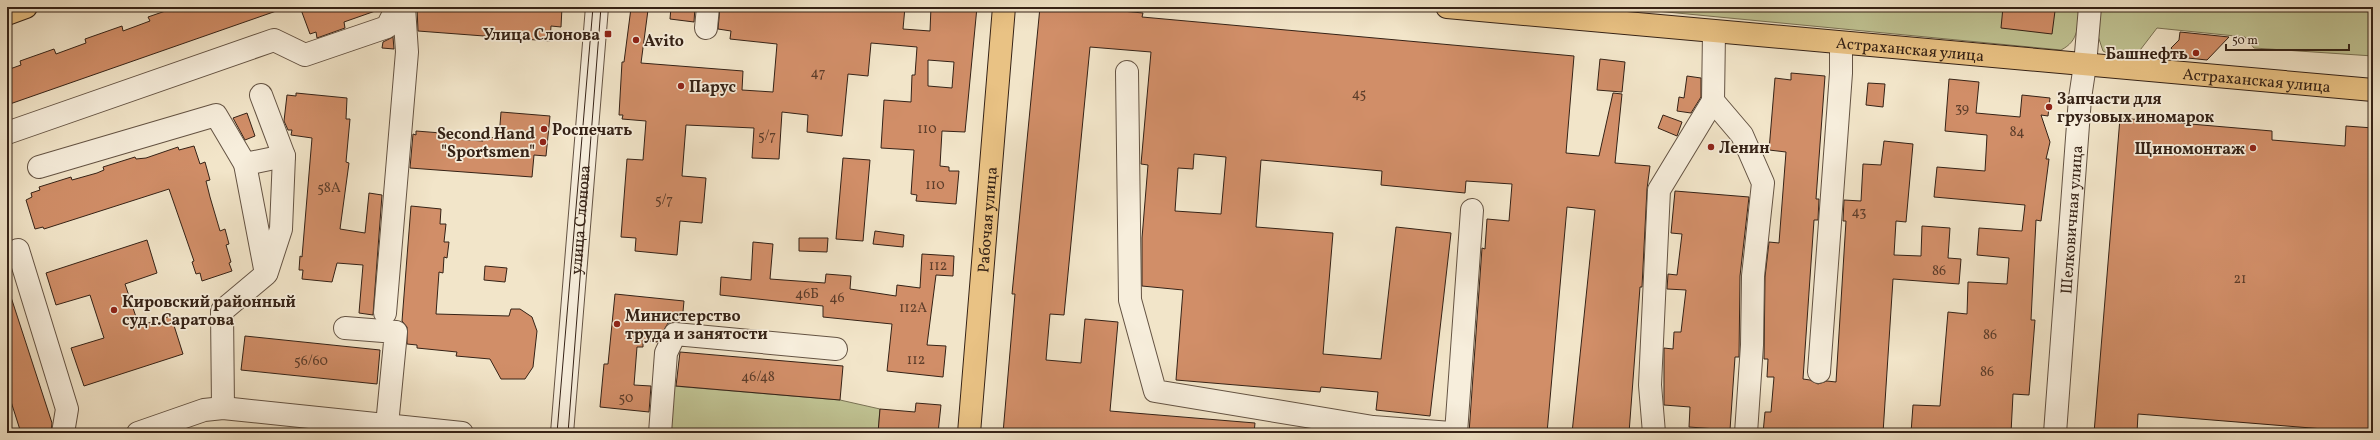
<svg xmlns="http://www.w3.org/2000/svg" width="2380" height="440" viewBox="0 0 2380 440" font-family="Vollkorn,serif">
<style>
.green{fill:#c0c393;stroke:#7a7254}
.building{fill:#d18e68;stroke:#352216;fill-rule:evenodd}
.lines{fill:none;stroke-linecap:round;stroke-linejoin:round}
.minor-casing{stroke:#645343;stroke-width:24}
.major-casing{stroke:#352216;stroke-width:24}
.minor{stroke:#f7eedc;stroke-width:22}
.major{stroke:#e9c284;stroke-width:22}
.tram{stroke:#352216;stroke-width:1}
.poi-dot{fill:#8f2418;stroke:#f7eedc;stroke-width:1.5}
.labels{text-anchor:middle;stroke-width:3.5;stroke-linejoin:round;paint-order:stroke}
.number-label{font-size:14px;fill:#5c3d2a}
.poi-label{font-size:16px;font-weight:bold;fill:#352216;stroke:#f7eedc;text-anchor:start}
.street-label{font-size:16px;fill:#352216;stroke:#f7eedc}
</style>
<rect width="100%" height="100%" fill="#f2e5c9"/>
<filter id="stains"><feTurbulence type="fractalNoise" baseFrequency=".005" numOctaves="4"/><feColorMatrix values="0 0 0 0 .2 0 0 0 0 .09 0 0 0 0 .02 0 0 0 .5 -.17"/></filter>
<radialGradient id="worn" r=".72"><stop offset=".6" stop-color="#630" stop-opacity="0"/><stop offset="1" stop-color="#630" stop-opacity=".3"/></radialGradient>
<!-- green -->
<g class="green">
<path d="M1615,7H2079C2078,26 2079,41 2061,50Z"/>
<polygon points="2100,7 2373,7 2373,56 2254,48 2245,37 2157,28 2134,58 2115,57 2103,51 2098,36"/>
<polygon points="673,386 840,400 880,409 878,433 670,433"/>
</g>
<!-- building -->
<g class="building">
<polygon points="177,7 282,7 282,9 7,105 7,70 21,65 20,61 54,49 56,54 86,43 85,39 122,26 123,31 150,21 148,17"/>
<polygon points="300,7 381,7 381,9 344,22 345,28 317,38 316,32 310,34"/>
<polygon points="417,7 562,7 561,27 551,26 550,41 418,31"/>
<polygon points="671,7 695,7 694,22 670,19"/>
<path d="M720,7H905L903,29L930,31L931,7H977L965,132L942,131L940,166L949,167V171H959L956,204L916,201L917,195L911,194L914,150L881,148L884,100L911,102L912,75H915L917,47L871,43L868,76L848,74L842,136L807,132L808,115L782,112L779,159L752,158L754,128L686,125L682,176L706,178L702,223L680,221L677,255L635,251L636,238L621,237L627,159L643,160L646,121L622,119L623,115H619L622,62H624L631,8L648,10L641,63L743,71L742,90L773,92L777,44L730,39L731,31L718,29ZM928,60L954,62L952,88L928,86Z"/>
<path d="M1040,7H1080L1143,13L1142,17L1574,56L1566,153L1599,156L1613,93L1622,94L1615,163L1650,166L1647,189L1642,287H1640L1629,433H1572L1595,210L1567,207L1547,433H1469L1482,248L1485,249L1487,219L1509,221L1512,184L1466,181L1465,193L1381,185L1382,171L1261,160L1256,227L1333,233L1323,354L1381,359L1396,227L1451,233L1430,416L1376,410L1378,392L1321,387L1320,392L1176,380L1183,290L1142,286V238L1148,165L1141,164L1151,52L1090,47L1064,315L1050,314L1046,360L1081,363L1085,319L1118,322L1110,411L1255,423L1254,433H1003L1015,294H1012ZM1194,154L1226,157L1221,214L1175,211L1178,168L1193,169Z"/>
<polygon points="2003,7 2055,11 2052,34 2001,28"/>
<polygon points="2180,32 2229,37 2207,60 2178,57 2171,48 2179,40"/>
<polygon points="393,37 394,49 382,48 383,42"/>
<polygon points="1600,59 1625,62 1622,92 1597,90"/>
<polygon points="1791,73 1825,76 1816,199 1819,199 1818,220 1814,220 1803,379 1810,380 1818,384 1827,381 1836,382 1846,221 1843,221 1844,200 1861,201 1863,164 1881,165 1884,141 1913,144 1906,222 1896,221 1894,255 1921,256 1922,226 1950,228 1948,258 1961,259 1959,284 1893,279 1883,433 1763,433 1765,412 1771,412 1774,377 1767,377 1768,359 1764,359 1765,277 1769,242 1779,243 1786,152 1769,150 1775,78 1791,80"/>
<polygon points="1687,76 1701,78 1701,97 1691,113 1677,111 1679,97 1684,98"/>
<polygon points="1949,79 1979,82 1976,113 2020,117 2022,95 2050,98 2048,116 2041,115 2050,142 2046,159 2049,159 2041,221 2036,220 2031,320 2035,320 2029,395 2013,394 2011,433 1911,433 1913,405 1940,406 1948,312 1967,314 1968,282 2007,284 2009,258 1977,255 1979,228 2022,231 2025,205 1934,197 1937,167 1985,171 1987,135 1945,131"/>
<polygon points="1868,83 1885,84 1883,107 1866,105"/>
<polygon points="296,93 347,98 346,119 350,119 346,162 349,163 340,229 365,233 369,193 382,195 373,315 359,313 363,265 337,263 332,282 302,279 303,270 299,270 300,256 302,257 312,138 291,135 292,130 288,130 284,121 287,95 296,96"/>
<polygon points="501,112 550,116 546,156 534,155 532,177 410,168 413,134 416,135 416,131 454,134 454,139 483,141 483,137 499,138"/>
<polygon points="247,113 255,136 245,140 233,118"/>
<polygon points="1663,115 1682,122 1677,136 1658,128"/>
<polygon points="2120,118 2272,131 2272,140 2345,146 2346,126 2373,128 2373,433 2138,414 2137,433 2094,433"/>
<polygon points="194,146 200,164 205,162 210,180 206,181 210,197 220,231 225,229 229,244 226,245 231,262 229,263 232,271 202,281 200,273 196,274 192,262 194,261 169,189 44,229 43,227 35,229 26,200 32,197 31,193 40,190 39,187 71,177 72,180 97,173 104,170 103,167 135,157 136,159 146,158 178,147 179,150"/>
<polygon points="843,158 870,160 863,241 836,239"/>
<polygon points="1675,191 1749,197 1740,276 1739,357 1735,357 1730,430 1689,427 1690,407 1664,405 1664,348 1673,349 1674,332 1681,332 1686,290 1667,289 1668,274 1677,275 1682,234 1671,233"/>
<polygon points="411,206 441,209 440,224 446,224 444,242 449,242 447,258 444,257 443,273 439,272 436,314 509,316 511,309 520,309 532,317 537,331 533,367 525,379 501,379 490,359 456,356 457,352 417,348 417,345 407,344 407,327 402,321"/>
<polygon points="875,231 904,235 903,247 873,244"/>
<polygon points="799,238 828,238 827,252 799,251"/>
<polygon points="147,240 157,273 125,284 139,326 171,316 183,354 84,386 71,348 104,338 90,295 56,305 46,273"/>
<polygon points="753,242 773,244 770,279 825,283 826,274 851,276 850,289 896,296 897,285 920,288 922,254 954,256 953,276 936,275 927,345 946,346 943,377 887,371 892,324 823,317 823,306 720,295 721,277 751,280"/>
<polygon points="485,266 507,268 505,282 484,280"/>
<polygon points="7,294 10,294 52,423 51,433 21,433 7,389"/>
<polygon points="615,294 684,301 682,322 668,323 657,342 643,340 643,347 637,347 634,385 651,386 649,412 600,407 604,364 608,364"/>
<polygon points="245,336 380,350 377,384 241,370"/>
<polygon points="680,352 843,366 840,400 676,386"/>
<polygon points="916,403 941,405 938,433 878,433 880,409 915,412"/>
</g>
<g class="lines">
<!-- minor casing -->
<g class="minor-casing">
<g id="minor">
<polyline points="706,28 708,7"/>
<polyline points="1714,32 1713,101 1742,135 1763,183 1753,276 1752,345 1746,433"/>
<polyline points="1127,72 1130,300 1155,391 1373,427 1451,433"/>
<polyline points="261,95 284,156 281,229 267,272"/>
<polyline points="7,133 274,40 305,55 387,27 397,7"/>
<polyline points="245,164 284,156"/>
<polyline points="39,167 216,115 245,164 266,274 222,311 223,408"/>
<polyline points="18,250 67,409 63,433"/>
<polyline points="385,313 407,52 404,7"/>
<polyline points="345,328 396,332 387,425"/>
<polyline points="1819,372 1841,73 1841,44"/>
<polyline points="138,433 204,410 223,408 462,433"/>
<path id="s1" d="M562,433L597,7"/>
<polyline points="660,433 666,353 675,334 836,349"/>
<polyline points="1456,433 1472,210"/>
<polyline points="1654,433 1650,385 1659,190 1713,101"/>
<path id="s2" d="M2055,433L2080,98L2085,65L2090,7"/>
</g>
</g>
<!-- major casing -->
<g class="major-casing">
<g id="major">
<path id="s3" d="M1447,7L2373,90"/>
<polyline points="7,14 26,7"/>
<path id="s4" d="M969,433L1004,7"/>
</g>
</g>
<!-- minor -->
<use href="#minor" class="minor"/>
<!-- major -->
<use href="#major" class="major"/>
<!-- tram -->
<g class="tram">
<polyline points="557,433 593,7"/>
<polyline points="568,433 601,7"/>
</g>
</g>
<!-- markers -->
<g class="poi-dot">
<rect x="604" y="30" width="8" height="8" rx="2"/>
<circle cx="636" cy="40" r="4"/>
<circle cx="2196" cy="53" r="4"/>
<circle cx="681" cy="86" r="4"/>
<circle cx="2049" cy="107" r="4"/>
<circle cx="544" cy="129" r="4"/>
<circle cx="543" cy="142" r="4"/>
<circle cx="1711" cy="147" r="4"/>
<circle cx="2253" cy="148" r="4"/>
<circle cx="114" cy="310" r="4"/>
<circle cx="617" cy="324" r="4"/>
</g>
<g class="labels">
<!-- number labels -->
<g class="number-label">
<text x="818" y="77">47</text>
<text x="1359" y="98">45</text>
<text x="1962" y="112">39</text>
<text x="927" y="133">110</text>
<text x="2017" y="136">84</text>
<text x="767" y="140">5/7</text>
<text x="935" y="189">110</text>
<text x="329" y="192">58А</text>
<text x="664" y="204">5/7</text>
<text x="1859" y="216">43</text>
<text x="938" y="270">112</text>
<text x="1939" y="275">86</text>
<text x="2240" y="283">21</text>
<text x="807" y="298">46Б</text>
<text x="837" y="302">46</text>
<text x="913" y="312">112А</text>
<text x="1990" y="339">86</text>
<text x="916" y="364">112</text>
<text x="311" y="365">56/60</text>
<text x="1987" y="376">86</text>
<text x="758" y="381">46/48</text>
<text x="626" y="402">50</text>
</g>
<!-- poi labels -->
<g class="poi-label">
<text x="600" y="40" text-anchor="end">Улица Слонова</text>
<text x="644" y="46">Avito</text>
<text x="2188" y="59" text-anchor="end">Башнефть</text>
<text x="689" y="92">Парус</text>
<text x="2057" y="104">Запчасти для<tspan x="2057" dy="18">грузовых иномарок</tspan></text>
<text x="552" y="135">Роспечать</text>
<text x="535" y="139" text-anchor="end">Second Hand<tspan x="535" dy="18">"Sportsmen"</tspan></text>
<text x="1719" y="153">Ленин</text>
<text x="2245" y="154" text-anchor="end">Щиномонтаж</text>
<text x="122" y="307">Кировский районный<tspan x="122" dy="18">суд г.Саратова</tspan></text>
<text x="625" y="321">Министерство<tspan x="625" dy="18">труда и занятости</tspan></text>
</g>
<!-- street labels -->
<g class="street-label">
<text dy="6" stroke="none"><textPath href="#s3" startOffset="465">Астраханская улица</textPath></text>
<text dy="6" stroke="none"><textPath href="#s3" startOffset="813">Астраханская улица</textPath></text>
<text dy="6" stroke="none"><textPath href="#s1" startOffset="214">улица Слонова</textPath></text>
<text dy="6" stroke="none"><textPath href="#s4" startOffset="214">Рабочая улица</textPath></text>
<text dy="6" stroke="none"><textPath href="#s2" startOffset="214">Шелковичная улица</textPath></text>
</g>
</g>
<!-- margin -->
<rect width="2380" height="440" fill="none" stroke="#f2e5c9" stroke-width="24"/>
<rect x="8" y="8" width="2364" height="424" fill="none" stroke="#352216" stroke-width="2"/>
<rect x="12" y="12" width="2356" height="416" fill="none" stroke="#352216"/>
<!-- scale -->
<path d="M2226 44v6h123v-6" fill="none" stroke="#352216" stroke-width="2"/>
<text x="2232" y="44" font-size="12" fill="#352216" stroke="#f7eedc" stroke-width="3" paint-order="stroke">50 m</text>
<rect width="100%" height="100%" filter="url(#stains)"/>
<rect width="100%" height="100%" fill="url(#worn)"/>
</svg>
